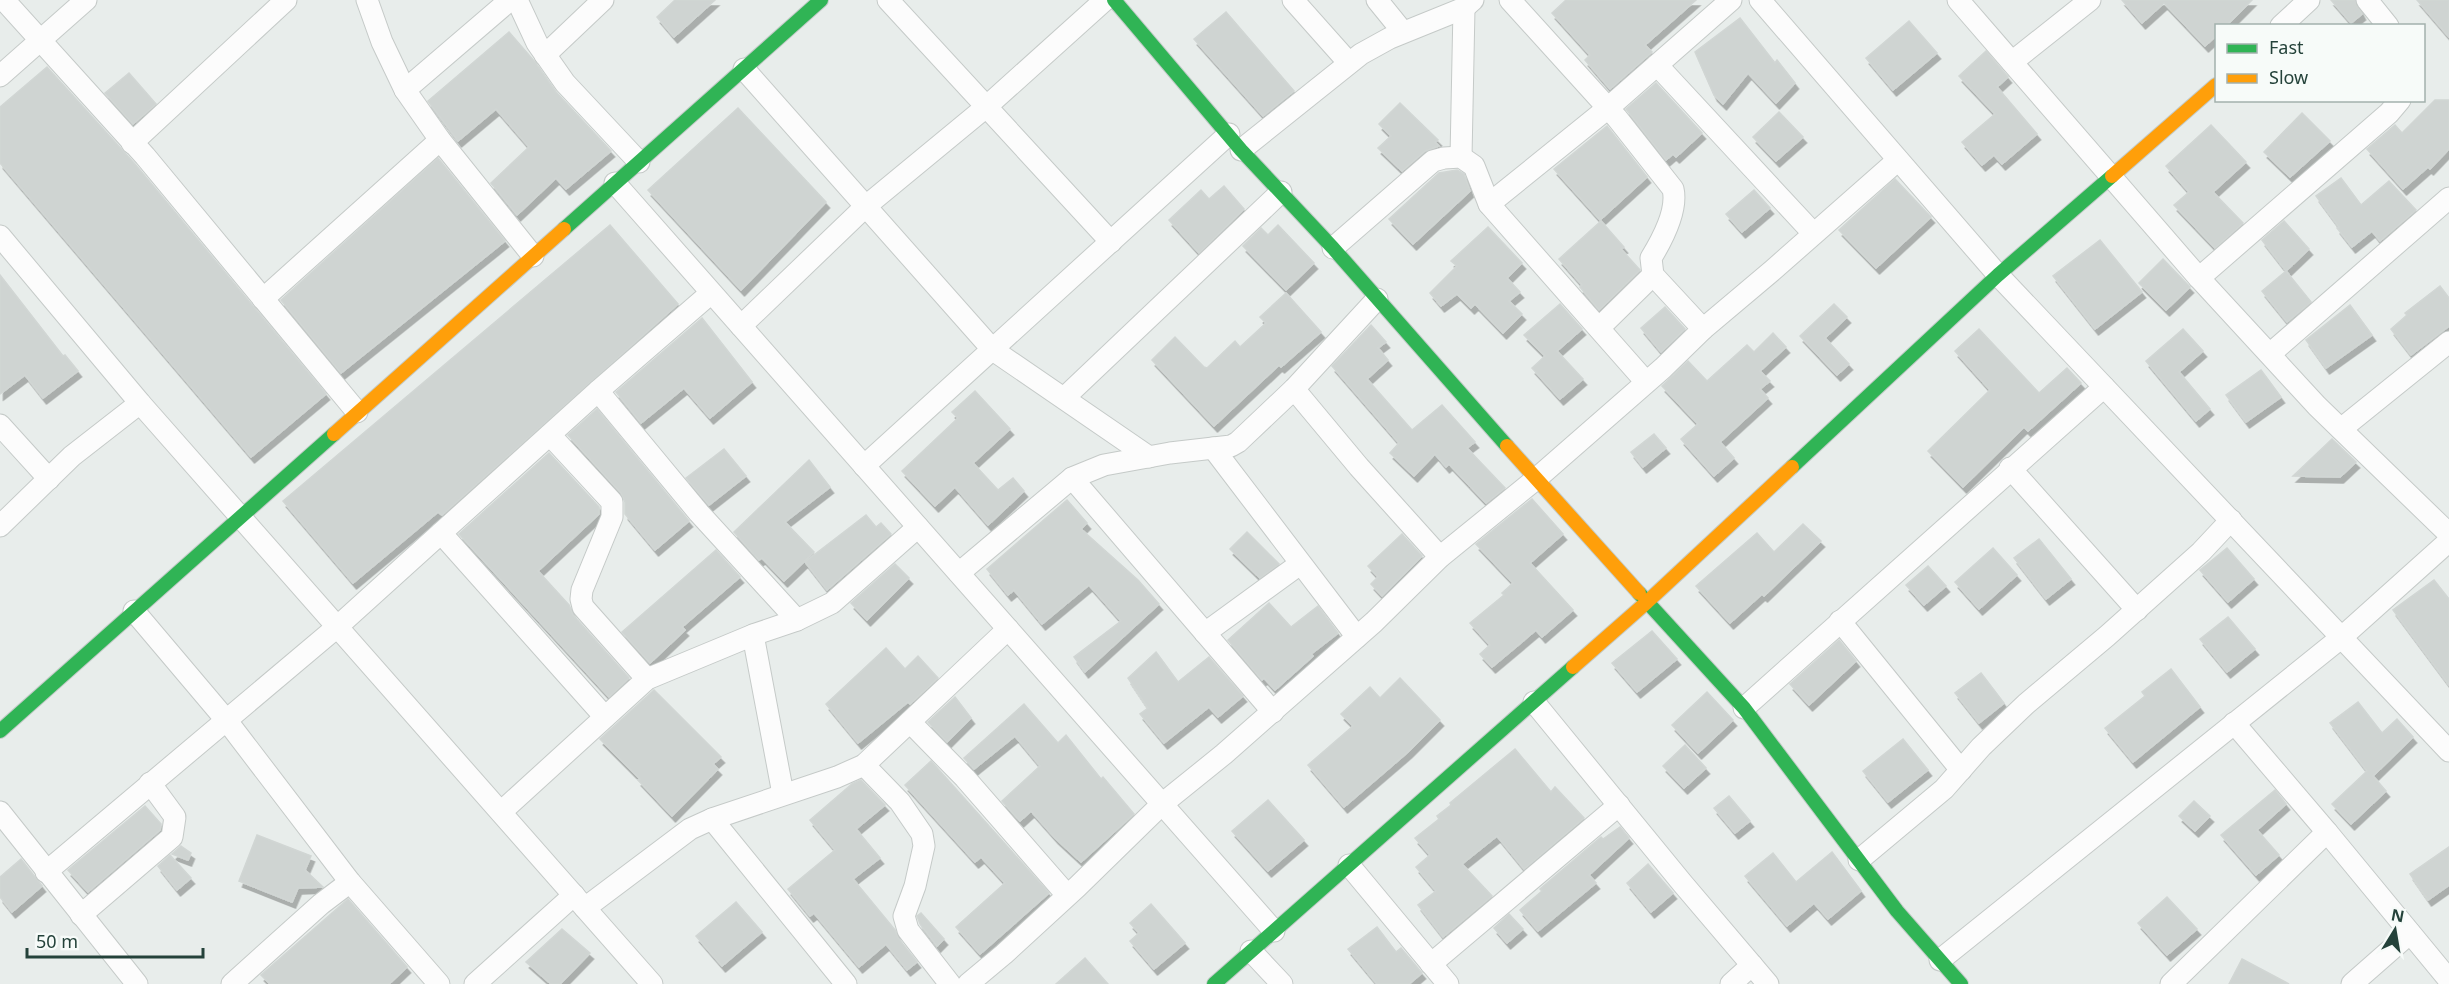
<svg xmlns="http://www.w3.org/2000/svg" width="2449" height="984" viewBox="0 0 2449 984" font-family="'Noto Sans',sans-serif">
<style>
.building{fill:#cfd4d2;stroke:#d1d6d4;stroke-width:1.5;filter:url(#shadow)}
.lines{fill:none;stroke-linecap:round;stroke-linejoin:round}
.street-casing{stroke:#c5cac8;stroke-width:23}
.fast-casing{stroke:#c3cbc8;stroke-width:16}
.slow-casing{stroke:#c3cbc8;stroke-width:16}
.street{stroke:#fcfcfc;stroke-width:21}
.fast{stroke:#30b455;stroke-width:14}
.slow{stroke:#ff9f0a;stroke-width:14}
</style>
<defs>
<filter id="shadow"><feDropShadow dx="3.5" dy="6" stdDeviation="0" flood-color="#0004"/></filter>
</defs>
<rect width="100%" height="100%" fill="#e8edeb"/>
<!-- building -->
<g class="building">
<polygon points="675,0 715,0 674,37 657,17"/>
<polygon points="1566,0 1696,0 1645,45 1652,52 1610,89 1585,60 1590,55 1552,13"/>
<polygon points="2122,0 2252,0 2226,26 2217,26 2217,35 2205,46 2164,3 2142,23"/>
<polygon points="2331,0 2355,0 2362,14 2351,23"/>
<polygon points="2417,0 2449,0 2449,37"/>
<polygon points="1226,12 1294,91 1263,116 1194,39"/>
<polygon points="1740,18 1775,63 1777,60 1795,83 1776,103 1748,73 1723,104 1714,95 1695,52"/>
<polygon points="1909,21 1937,53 1893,90 1866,58"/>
<polygon points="509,32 535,62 556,92 611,151 566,189 556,178 517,215 491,183 529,147 496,109 458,141 428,101"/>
<polygon points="1986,51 2008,77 1997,87 2037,134 2002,164 1994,155 1982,165 1962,142 1995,114 1959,76"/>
<polygon points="47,67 135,164 326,394 251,457 0,163 0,107"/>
<polygon points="129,73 156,104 133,124 105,93"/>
<polygon points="1656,83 1702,133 1676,157 1673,154 1666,160 1626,109"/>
<polygon points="2435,100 2449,100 2449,149 2430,169 2428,167 2403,189 2367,149 2395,125 2402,133"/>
<polygon points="1400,103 1438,140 1435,142 1439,146 1425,151 1402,171 1378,148 1391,136 1379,124"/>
<polygon points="738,108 826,202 741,290 648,190"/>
<polygon points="1779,112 1803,137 1776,161 1753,137"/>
<polygon points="2302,113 2330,141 2290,177 2264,152"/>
<polygon points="2211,125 2246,162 2213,192 2243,223 2215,248 2174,205 2189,192 2166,166"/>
<polygon points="1607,126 1647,177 1600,220 1554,169"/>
<polygon points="438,158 505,241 341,373 281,300"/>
<polygon points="1457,170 1464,174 1470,191 1413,244 1389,219 1439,173"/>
<polygon points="2341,178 2361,205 2389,181 2416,210 2380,241 2372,231 2352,247 2337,228 2339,227 2316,196"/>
<polygon points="1895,179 1931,217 1876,268 1839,230"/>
<polygon points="1224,186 1244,209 1199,253 1169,220 1201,190 1209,199"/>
<polygon points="1754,190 1770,208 1742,232 1726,214"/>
<polygon points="1601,221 1624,247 1621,249 1640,270 1599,310 1580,287 1582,285 1559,259"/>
<polygon points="2284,221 2309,249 2286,271 2262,240"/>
<polygon points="610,225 678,304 442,515 438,512 353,583 283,501"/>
<polygon points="1278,225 1314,263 1286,290 1243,246 1261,228 1268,235"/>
<polygon points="1488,227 1522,263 1507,278 1520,292 1509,301 1522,314 1503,333 1475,304 1471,308 1457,294 1441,306 1430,293 1457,266 1451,261"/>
<polygon points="2100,240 2142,292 2095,329 2053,276"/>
<polygon points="2163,259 2190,287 2166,310 2139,283"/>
<polygon points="2286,271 2311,302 2287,322 2262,291"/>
<polygon points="0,275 63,356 65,355 78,371 43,398 25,375 0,394"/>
<polygon points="2440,286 2449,298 2449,326 2411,355 2391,329 2407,315 2405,313"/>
<polygon points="1286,293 1321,332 1281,367 1279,365 1214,426 1152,360 1175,337 1204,367 1207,368 1235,341 1240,347 1266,323 1260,317"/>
<polygon points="1560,304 1582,329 1557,351 1583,379 1560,399 1532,368 1545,356 1524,335"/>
<polygon points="1834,304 1847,317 1825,338 1849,364 1837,375 1800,336"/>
<polygon points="2350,305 2372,335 2326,368 2306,340"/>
<polygon points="1665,307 1685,329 1661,352 1641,328"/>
<polygon points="702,318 752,382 710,418 684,388 641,423 616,392"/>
<polygon points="1371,325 1386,342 1378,348 1388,360 1367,379 1412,430 1442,405 1475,442 1467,448 1505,488 1486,503 1449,464 1446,467 1435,454 1414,476 1390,453 1399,443 1332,366"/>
<polygon points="1979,329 2039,393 2067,368 2081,383 2028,431 2024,427 1963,487 1928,451 1990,390 1955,351"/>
<polygon points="2183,329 2203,351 2179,372 2210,409 2196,421 2146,361"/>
<polygon points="1773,333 1786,347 1760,371 1770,381 1760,389 1768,398 1720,442 1734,458 1714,476 1681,439 1698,424 1662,386 1688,361 1707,381 1747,345 1754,352"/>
<polygon points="2261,370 2281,397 2246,422 2226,395"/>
<polygon points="975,391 1010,429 973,463 998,490 1013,478 1024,491 988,525 955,487 935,506 902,471 958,418 952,412"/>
<polygon points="597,409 689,521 655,550 625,514 625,502 621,493 568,435"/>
<polygon points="1654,434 1666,448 1643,467 1631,452"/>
<polygon points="2332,439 2356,462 2340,477 2293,476"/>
<polygon points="724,449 746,476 709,505 686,478"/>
<polygon points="549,453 599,507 599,514 538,571 569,605 573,615 629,678 609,697 459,534"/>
<polygon points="809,460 830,487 785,522 814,552 784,581 762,558 759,560 734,532"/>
<polygon points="1532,499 1563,534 1530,563 1573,610 1542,637 1536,630 1492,667 1480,654 1490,645 1470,623 1504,595 1502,593 1513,583 1476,544"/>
<polygon points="1067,500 1087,523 1081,529 1138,580 1159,604 1085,672 1074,657 1121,621 1089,585 1042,624 1014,590 1008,595 987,569"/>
<polygon points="866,515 876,527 881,523 891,534 827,590 805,562"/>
<polygon points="1803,524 1821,541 1764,596 1762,594 1730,623 1696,586 1757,533 1774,552"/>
<polygon points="1247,532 1279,564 1260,578 1230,549"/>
<polygon points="1402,534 1422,556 1382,596 1371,584 1378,577 1368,566"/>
<polygon points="2039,539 2071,579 2046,599 2014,558"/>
<polygon points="1993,548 2017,575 1979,609 1955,582"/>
<polygon points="2227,548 2254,579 2228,602 2200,570"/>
<polygon points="716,550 740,577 682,627 685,630 650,663 622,632"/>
<polygon points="895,564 909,578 867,620 851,603"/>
<polygon points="1928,566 1946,586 1924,605 1906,585"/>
<polygon points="2434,580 2449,599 2449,685 2393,610"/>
<polygon points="1269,603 1291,627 1318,606 1338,633 1311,654 1313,656 1275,690 1264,678 1262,680 1228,640"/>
<polygon points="2228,617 2255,649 2227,672 2200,639"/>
<polygon points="1652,631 1677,659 1637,692 1612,663"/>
<polygon points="1839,640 1856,661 1809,705 1790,684"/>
<polygon points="886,648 905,669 918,656 938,678 910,704 908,702 858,743 826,704"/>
<polygon points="1156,652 1178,682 1209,657 1243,696 1218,717 1209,707 1164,743 1140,714 1148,708 1128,678"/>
<polygon points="2171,669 2200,707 2133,762 2105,728 2145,696 2142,692"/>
<polygon points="1981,673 2004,703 1979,723 1955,693"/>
<polygon points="1400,678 1440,720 1408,752 1344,807 1308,765 1353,726 1341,714 1370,687 1380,698"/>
<polygon points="654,690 721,757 713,764 718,769 672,816 638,780 640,779 600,739"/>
<polygon points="1707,692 1733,720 1698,753 1672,725"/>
<polygon points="955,697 971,718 947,742 928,722"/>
<polygon points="2358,702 2382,733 2397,719 2413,737 2373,776 2386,791 2351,824 2332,804 2367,771 2330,723"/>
<polygon points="1024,704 1058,743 1066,735 1101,779 1103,777 1134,814 1081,862 1055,838 1031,811 1020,821 1002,801 1040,766 1015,736 974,769 964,758"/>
<polygon points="1903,739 1928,770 1888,802 1863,771"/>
<polygon points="1685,745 1706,768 1684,788 1663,766"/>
<polygon points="1515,749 1551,792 1555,787 1584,818 1524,869 1497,836 1462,864 1492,896 1443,937 1418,905 1436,891 1416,867 1430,855 1415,838 1439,819 1437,816 1451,805 1450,803"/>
<polygon points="931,761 1049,893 980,954 956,927 1005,883 981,857 975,862 905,785"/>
<polygon points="861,780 885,805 856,829 880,858 853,879 895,930 898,938 917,962 907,970 886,944 859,967 814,913 810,916 788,889 835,850 810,820 852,784"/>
<polygon points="2275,790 2286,804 2257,830 2279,855 2256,875 2221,835"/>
<polygon points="1729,796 1750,821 1735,833 1714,808"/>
<polygon points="1268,800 1304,840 1268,871 1232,831"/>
<polygon points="2194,801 2210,816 2195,831 2179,816"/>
<polygon points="145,806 161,824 160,830 88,892 68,870"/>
<polygon points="1620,827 1629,838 1589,875 1596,883 1538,931 1520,910 1542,891 1540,889 1601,837 1603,839"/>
<polygon points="257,835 311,856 305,870 323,887 298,888 292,902 239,881"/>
<polygon points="181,846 191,853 188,860 172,854"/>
<polygon points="2449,847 2449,885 2428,900 2410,874"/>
<polygon points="1832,852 1861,891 1828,919 1814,903 1787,926 1745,876 1773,853 1796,882"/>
<polygon points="170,855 191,878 177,890 158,866"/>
<polygon points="21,859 42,886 12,912 0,897 0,877"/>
<polygon points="1648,864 1673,893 1651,912 1627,883"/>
<polygon points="2167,897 2197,929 2167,955 2138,923"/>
<polygon points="348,899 407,967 389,984 270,984 261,975"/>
<polygon points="736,902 762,932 722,966 696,936"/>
<polygon points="1151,904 1185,943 1154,969 1130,941 1139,933 1130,923"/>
<polygon points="921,913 944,939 937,946 920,924 917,916"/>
<polygon points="1509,914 1523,929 1507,943 1494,928"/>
<polygon points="1377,927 1396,952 1401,948 1422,973 1409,984 1377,984 1348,949"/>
<polygon points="562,929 590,953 560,984 551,984 526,962"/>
<polygon points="1085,958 1108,984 1056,984"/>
<polygon points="2242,959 2289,984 2229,984"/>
</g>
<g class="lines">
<!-- street casing -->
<g class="street-casing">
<g id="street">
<polyline points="4,0 145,156 357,412"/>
<polyline points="367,0 382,42 405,90 440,140 533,256"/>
<polyline points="517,0 537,43 565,83 639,162"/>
<polyline points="888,0 1111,242"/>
<polyline points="1293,0 1349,63"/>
<polyline points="1377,0 1403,32"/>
<path d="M1510,0L1617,118L1673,189C1678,210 1662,240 1651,258L1653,275L1703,329"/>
<polyline points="1760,0 1998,275 2449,751"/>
<polyline points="1958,0 2199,278 2317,406 2449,534"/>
<polyline points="2367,0 2388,26"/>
<polyline points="2281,26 2309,0"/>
<polyline points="545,55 603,0"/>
<polyline points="2012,62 2090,0"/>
<polyline points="1657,65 1813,233"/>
<polyline points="744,69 993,350 1149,457"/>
<polyline points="0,76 86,0"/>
<polyline points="405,90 510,0"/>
<polyline points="132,143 286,0"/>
<polyline points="1241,150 1361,54 1390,38 1464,8 1473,0"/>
<polyline points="1461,157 1464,8"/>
<polyline points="615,183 1274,931"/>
<polyline points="1489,204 1608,108 1731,0"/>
<polyline points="0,236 140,403 652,984"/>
<polyline points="1333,248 1433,161 1444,158 1461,157 1474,166 1489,204 1646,382"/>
<polyline points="2199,278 2389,113 2400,100"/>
<polyline points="263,299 440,140"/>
<polyline points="741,326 866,206 986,107 1105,0"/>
<polyline points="1599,328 1653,275"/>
<polyline points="2270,354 2449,198"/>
<polyline points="1294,389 1359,467 1440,557"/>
<polyline points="598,391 699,513 797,620"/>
<polyline points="1064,398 1281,192"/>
<polyline points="0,425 49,479"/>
<polyline points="2341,429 2449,342"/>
<polyline points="550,435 612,502 612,517 582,590 581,599 583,607 647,679"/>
<polyline points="1213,448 1357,637"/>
<polyline points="864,466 1229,134"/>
<polyline points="2010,468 2137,610"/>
<polyline points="1072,478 1273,712"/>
<polyline points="0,526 72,456 140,403"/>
<polyline points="441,533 605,717"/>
<polyline points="959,573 1072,478 1104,465 1170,453 1231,446 1238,442 1294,389 1377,299"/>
<polyline points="134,611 227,721 350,882 439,984"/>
<polyline points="1840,621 1961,770"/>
<polyline points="1205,633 1300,564"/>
<polyline points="753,635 783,794"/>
<polyline points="1534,702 1683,884 1768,984"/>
<polyline points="1744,708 2104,387"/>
<polyline points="910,722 965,778 1067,895"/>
<polyline points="2234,723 2327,832"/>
<polyline points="864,765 900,802 922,834 924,846 915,886 904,916 908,930 950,984"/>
<polyline points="0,812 137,984"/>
<polyline points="501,812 647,679 753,635 797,620 832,603 918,527"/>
<polyline points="712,819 846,984"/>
<polyline points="1859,860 1944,789 1981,747 2026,704 2107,636 2201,552 2231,520"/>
<polyline points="1349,865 1448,984"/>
<polyline points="46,872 337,627 598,391 711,293"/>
<polyline points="585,908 690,829 712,819 837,777 864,765 1008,629"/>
<polyline points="81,915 172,837 175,817 150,783"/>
<polyline points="1251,951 1282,984"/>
<polyline points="1940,960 2342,637 2449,541"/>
<polyline points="1431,964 1619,805"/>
<polyline points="232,984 321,904 350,882"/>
<polyline points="475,984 574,895"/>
<polyline points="968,984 1004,954 1077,887 1162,804 1224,754 1374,622 1440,557 1536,479 1663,368 1703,329 1773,270 1898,160"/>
<polyline points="1731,984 1752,965"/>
<polyline points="2171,984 2327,832 2449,980"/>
<polyline points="2352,984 2410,933"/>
</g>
</g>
<!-- fast casing -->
<g class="fast-casing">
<g id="fast">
<polyline points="1114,0 1241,150 1333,248 1507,446"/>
<polyline points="564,229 821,0"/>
<polyline points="1792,467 1998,275 2112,176"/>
<polyline points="1639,593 1744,708 1897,911 1961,984"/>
<polyline points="0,731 334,434"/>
<polyline points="1214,984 1573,667"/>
</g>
</g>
<!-- slow casing -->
<g class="slow-casing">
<g id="slow">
<polyline points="2112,176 2216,85"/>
<polyline points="334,434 564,229"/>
<polyline points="1507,446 1639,593"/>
<polyline points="1573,667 1647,602 1792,467"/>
</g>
</g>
<!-- street -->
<use href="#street" class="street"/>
<!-- fast -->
<use href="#fast" class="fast"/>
<!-- slow -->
<use href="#slow" class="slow"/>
</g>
<!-- legend -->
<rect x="2215" y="24" width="210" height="78" fill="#f7fbf9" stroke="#a3b1ad" stroke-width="1.5"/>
<rect x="2227" y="44" width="30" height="9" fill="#30b455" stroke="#a3b1ad" stroke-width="1.5"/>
<text x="2269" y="54" font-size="18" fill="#24423a">Fast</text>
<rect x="2227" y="74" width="30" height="9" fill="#ff9f0a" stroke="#a3b1ad" stroke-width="1.5"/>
<text x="2269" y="84" font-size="18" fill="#24423a">Slow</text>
<!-- north arrow -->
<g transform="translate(2395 930) rotate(11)" stroke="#f7fbf9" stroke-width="4.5" paint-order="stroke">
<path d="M0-4.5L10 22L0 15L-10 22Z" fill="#24423a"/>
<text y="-9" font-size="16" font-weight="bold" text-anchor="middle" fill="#24423a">N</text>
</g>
<!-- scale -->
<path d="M27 948v9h176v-9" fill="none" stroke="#24423a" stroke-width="3"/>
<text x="36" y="948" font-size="18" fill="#24423a" stroke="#f7fbf9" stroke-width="4.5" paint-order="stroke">50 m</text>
</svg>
